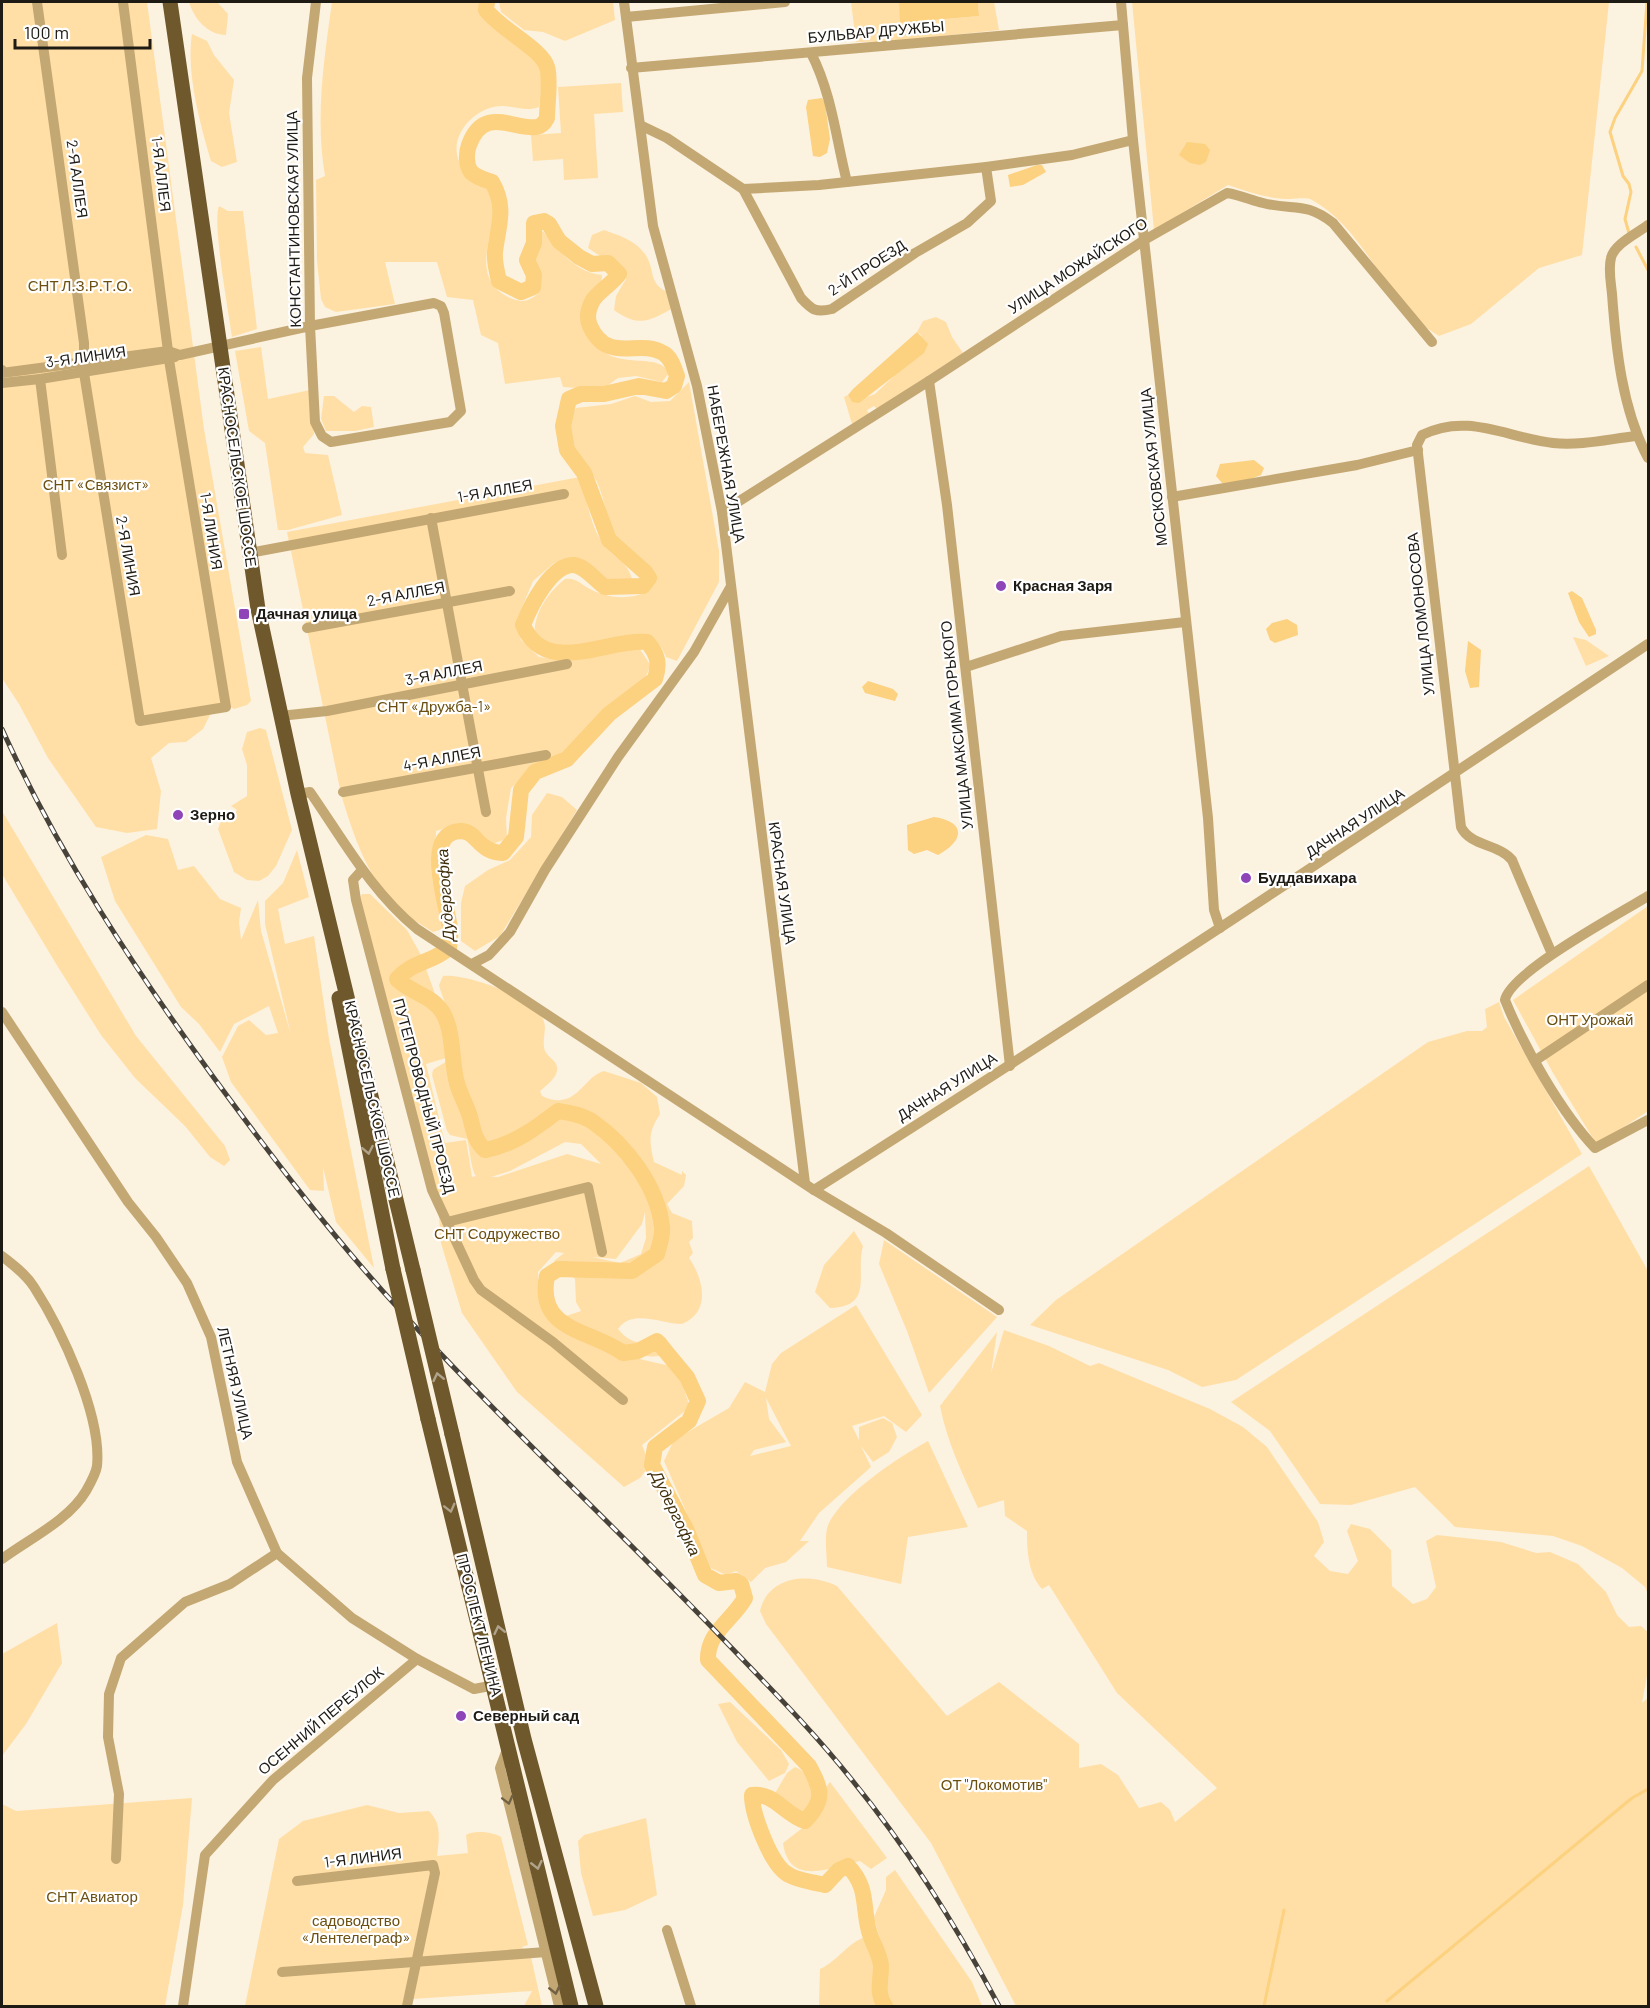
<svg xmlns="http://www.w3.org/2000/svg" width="1650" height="2008" viewBox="0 0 1650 2008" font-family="Barlow,sans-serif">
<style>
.green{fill:#ffdfa6;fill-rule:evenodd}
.water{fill:#fcd17f}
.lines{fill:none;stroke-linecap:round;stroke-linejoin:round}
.stream{stroke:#fcd17f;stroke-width:3}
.river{stroke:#fcd17f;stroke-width:16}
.minor{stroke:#c4a873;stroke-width:10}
.highway{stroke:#6f582c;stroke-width:15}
.rail-casing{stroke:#48433a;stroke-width:5}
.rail{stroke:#fff;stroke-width:3;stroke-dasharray:9;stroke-linecap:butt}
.highway-bridge{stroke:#6f582c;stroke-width:15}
.oneway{stroke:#b0a38b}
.oneway2{stroke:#716144}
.poi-dot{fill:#8e45b7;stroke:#fff;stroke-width:2}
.labels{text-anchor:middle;stroke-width:4.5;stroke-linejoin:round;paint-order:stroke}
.street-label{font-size:15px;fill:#1e1a14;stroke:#fff}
.park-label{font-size:15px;fill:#6c5011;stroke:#fff}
.poi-label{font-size:15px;font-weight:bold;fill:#1e1a14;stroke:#fff;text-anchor:start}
.water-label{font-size:16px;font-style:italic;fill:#42310d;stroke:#fff}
</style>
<rect width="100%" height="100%" fill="#fcf2e0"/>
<!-- green -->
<g class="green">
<polygon points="2,2 147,2 204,429 251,701 247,705 234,709 227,705 210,715 203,729 186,742 169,743 151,758 161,791 157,829 127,833 96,827 48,758 19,704 2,678"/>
<path d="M189,2H217L228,14L226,35C208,35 194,19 189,2Z"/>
<path d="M332,2H480C479,22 521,49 538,59L542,76L539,107C526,112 515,106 502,106C476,106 448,135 459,161C466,177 478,179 490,189C491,193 494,198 494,202C497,230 467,276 508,297C515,300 522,303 530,299C550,290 535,274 535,258C534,251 537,244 537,236L543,231C559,250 574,272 602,275C602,298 568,302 589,337C612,375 657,349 669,373L662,382L636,376L618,378L607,386L592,389L563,387L560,377L505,384L498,343L481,335L473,300L447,297L437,262H385L395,304L336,312L325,307L321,299L317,261L316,180L325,176C315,117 324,60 332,2Z"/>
<polygon points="499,2 613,2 615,20 565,41 543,32 524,30 501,12"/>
<polygon points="851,2 899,2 901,23 979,16 978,2 994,2 999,30 897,41 856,42"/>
<path d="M1132,2H1609L1582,255L1539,268L1471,324L1439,336C1387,306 1367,230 1312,200C1306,197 1297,199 1290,199C1268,199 1249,192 1228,185L1154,230Z"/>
<path d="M192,34L207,41L214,55L234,80L229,113L237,162L222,167L211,161C200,124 186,72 192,34Z"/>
<polygon points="621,83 623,112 594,114 598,178 564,180 563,159 533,161 531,135 561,133 558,87"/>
<path d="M219,206L228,211H243L257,329L232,337C229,314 212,222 219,206Z"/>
<path d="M604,230C618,235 635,240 645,254C657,272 646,286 674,294L677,306C651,320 640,329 614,310L616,296L626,279L621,270L588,248L592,235Z"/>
<polygon points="936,317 946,322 952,337 963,353 877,409 874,406 867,410 869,414 852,424 844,397 848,395 852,402 875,394 893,377 921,335 917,332 923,321"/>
<polygon points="261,347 268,399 310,390 314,434 303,447 305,453 328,455 342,515 288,530 278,530 265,443 249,431 235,351"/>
<path d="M689,382L719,551V582L677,661L666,657C649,615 615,643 585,650C568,654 550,647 535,639C532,616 547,593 565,579C575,577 581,584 590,589C609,599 630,600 649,591C662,565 624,557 615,539C607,524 605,499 597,482C591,469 577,461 572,448C567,436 570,419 576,408L611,404L635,396L651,402L670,401Z"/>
<polygon points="324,396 334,396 354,412 362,406 371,407 374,427 355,431 326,431 321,419"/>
<path d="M580,477C587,499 590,527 604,545C617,562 627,559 633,582L603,580L577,561L554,563L533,581L517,619L521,640L539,657L567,661L639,648L651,666L642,683L608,710L564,753L533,768L511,788L506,818L507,839L492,844C472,821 464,823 436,831L435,863L443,929L433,932C421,924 405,916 395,905C366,874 353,834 341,794L287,532Z"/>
<polygon points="1573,637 1586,640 1609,656 1586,666"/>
<polygon points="260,728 266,730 292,830 276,866 268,876 259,881 247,880 234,872 218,829 222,818 229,823 237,810 231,806 247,796 247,765 242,749 247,732"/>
<polygon points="547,793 562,797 577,810 500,936 475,951 461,941 461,903 465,886 488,870 510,860 531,837 532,815"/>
<polygon points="2,811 136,1036 225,1146 230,1160 224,1166 210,1157 185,1126 135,1078 101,1035 58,967 2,874"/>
<polygon points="146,835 168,839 178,870 194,866 220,899 241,908 239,922 241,940 258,900 261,931 291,1035 265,924 265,901 283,883 297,850 309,897 278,909 285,944 314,936 329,1039 374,1268 336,1222 323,1167 324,1191 310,1190 231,1082 222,1057 238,1026 249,1020 266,1035 278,1033 269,1006 234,1024 220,1052 199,1024 181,1007 115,901 101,857"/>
<path d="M362,894H370L407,930L421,955L443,1016L446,1058L426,1064L445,1143L466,1140L472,1177L476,1176C471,1170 470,1149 467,1139L450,1135L447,1131L432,1075L433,1070C439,1065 452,1060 456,1053C464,1040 442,1000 439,985L443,976C467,974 531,996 543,1019C548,1030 541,1039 545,1051C547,1055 551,1058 554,1061C564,1073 548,1084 540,1091L542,1096C577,1112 582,1077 604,1071L641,1083L657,1097L660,1114C648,1133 649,1140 654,1162L682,1175V1171L686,1175L684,1186L667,1204L672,1213L692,1221L693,1238L689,1242L693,1253L689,1258C703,1278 712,1312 682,1324C662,1324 632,1308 618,1329C633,1347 643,1343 665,1337L674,1350C648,1371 590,1335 565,1321L566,1316L581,1311L576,1302L575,1279L554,1261L564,1253L556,1252L538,1272C539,1281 538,1293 542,1300C567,1346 629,1357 676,1367L690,1407L642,1445L650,1465L640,1478L624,1487L517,1392L462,1313L441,1243L437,1192L356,905ZM565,1142L581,1144L601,1164L567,1154L498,1177H491L510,1171ZM645,1212L646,1238L641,1254L620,1263L592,1257L616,1259L642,1224Z"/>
<polygon points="1648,906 1648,1111 1597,1145 1553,1073 1513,1000"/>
<polygon points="1499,1002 1504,1017 1582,1154 1236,1380 1202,1387 1168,1370 1030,1325 1056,1300 1428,1042 1467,1031 1482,1031 1487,1027 1485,1009"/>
<polygon points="1589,1166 1648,1271 1648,1594 1645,1587 1622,1568 1582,1546 1553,1536 1455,1527 1415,1487 1351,1505 1320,1504 1270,1431 1231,1402"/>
<path d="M854,1231L863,1246C855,1272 875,1307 830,1308L815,1292L824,1265Z"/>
<polygon points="884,1240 997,1317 929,1393 907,1331 879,1264"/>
<path d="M856,1305L922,1415L906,1432L884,1416L852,1426L859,1440V1427L883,1418L892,1423L897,1437L889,1452L873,1462L861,1446L871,1467L819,1513L800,1541H809L786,1562L765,1568L751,1582L736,1571L726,1575L711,1568L664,1461L674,1440L729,1408L745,1382L765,1392L772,1364L781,1353ZM766,1398L791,1446L750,1456L754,1450L786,1442L769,1419Z"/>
<path d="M1004,1330L1049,1346L1090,1366L1099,1363L1210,1409L1243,1427L1267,1447L1318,1522L1324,1542L1314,1556L1330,1571L1348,1574L1358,1561L1347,1531L1351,1524L1370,1529L1391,1550L1392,1586L1413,1604L1427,1599L1436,1587L1426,1541L1437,1535L1501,1542L1536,1553L1550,1552L1578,1564L1606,1592L1617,1615L1629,1627L1641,1626L1648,1632V1670L1642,1703L1648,1698V2006H1016L931,1843L766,1624L760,1611C768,1576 808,1572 837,1586L947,1716L999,1682L1079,1744V1768L1101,1764L1118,1775L1139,1808L1161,1802L1170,1810L1175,1822L1217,1788L1117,1693L1049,1585L1042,1589C1028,1573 1027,1551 1027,1531L1005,1516L1004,1500L978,1508C963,1475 947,1442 940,1406L997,1332L991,1373Z"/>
<path d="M928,1441L968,1527L908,1537L901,1584L827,1567C827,1556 824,1536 828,1525C842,1494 899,1457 928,1441Z"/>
<polygon points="57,1623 62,1663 26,1724 2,1756 2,1654"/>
<polygon points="730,1702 781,1750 789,1764 785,1773 769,1781 737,1742 718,1704"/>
<path d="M795,1767C816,1776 824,1798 805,1814L794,1812L774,1795L787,1773Z"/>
<path d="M830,1782L887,1858L871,1869L860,1861C832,1867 789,1888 783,1843L818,1816L825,1788Z"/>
<polygon points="192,1798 183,1905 165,2006 2,2006 2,1804 16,1811"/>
<path d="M367,1805L399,1813L429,1811C442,1824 439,1839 437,1856L468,1853L466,1835C474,1830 492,1832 501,1837L528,1945L522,1947L526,1957H531L542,2006H524L532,1991L412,1999L410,2006H245L279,1839L303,1821Z"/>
<polygon points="646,1818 657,1895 625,1910 593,1916 581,1873 578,1841 584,1835"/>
<polygon points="895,1870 972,1982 982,2006 893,2006 885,1994 886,1963 874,1917 886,1890 886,1877"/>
<path d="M866,1937L876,1954L877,2006H819L820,1969C838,1961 848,1942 866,1937Z"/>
</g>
<!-- water -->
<g class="water">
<polygon points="899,2 978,2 979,16 900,23"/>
<polygon points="822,98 825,103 830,139 827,153 820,157 813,156 806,107 808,100"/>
<polygon points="1187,142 1205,144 1210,150 1206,162 1200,165 1190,163 1179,155"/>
<polygon points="1037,165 1042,165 1046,172 1023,185 1010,187 1008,175"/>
<polygon points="917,332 928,344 924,353 859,403 852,402 848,395 853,389"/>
<polygon points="1254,460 1264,468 1261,475 1243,482 1222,483 1216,476 1220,464"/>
<polygon points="1572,591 1582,598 1596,630 1596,634 1589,637 1579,622 1568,593"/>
<polygon points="1287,619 1297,625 1298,635 1275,643 1270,640 1266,629 1272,623"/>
<polygon points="1468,641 1481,650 1479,687 1470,688 1465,671"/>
<polygon points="868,681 893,689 898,694 895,701 865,693 862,687"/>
<path d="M934,817C967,822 964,841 938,855L927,850L914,854L908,850L907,825Z"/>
</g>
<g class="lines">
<!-- stream -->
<g class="stream">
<polyline points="1629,233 1625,219 1631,192 1629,184 1623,176 1610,132 1615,118 1642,71 1647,2"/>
<polyline points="1636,247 1648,270"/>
<polyline points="1387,2001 1632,1798 1648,1789"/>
<polyline points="1264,2006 1284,1910"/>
</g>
<!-- river -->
<path class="river" d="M487,2L486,10C500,29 542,49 547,67C551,78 547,105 547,118C545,122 542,126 537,127C515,131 484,104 469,145C466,153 466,165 471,172C476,177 485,180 492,182C507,208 498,226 495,252C494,261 497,272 499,281L521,292L533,287L534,275L527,260L534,243V223L544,221L549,224L559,241L579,257L592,264L608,263L619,274C612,284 599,291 593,300C588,309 586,317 590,326C608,365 638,338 663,353C671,357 674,368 677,376L674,386L666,391L639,386L604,394H581L569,399L563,426L567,450L584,473L609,540L645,572L649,578L643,586L605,587C596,581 585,566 574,565C551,564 530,607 523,625C545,678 608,638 647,642C658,654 660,664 655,679L609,714L567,759L535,772L521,790L516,837L503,853C477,852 478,831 460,831C421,833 448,906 450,929C451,935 450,941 449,948C432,963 413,961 397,979C410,993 434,995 444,1015C454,1034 451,1062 457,1083C460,1095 467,1106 470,1117C474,1131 474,1140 485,1150C513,1145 536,1128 558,1111C570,1113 583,1115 593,1122C626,1145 658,1187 662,1227C663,1236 659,1246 657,1254L632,1271L558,1269L547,1276C536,1331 589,1329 623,1353L638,1351L657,1341L687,1377L698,1401L689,1421L655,1447L652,1465L686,1529L705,1575L719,1583L736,1581L741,1584L745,1598C732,1621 707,1632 708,1660L809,1766C822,1790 825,1800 805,1821C785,1815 774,1792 752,1795C752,1814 771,1866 789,1875C799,1881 814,1882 825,1885L839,1870L848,1866C869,1888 862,1906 869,1931C872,1944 880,1953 881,1966C881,1982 876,1993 885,2006"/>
<!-- minor -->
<g class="minor">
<polyline points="37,2 84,343 84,373 140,721 226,707 169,360"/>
<polyline points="123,2 168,351"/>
<polyline points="624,2 653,226 697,386 722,512 805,1183"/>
<polyline points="1121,2 1133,140 1208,818 1214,910 1220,928"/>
<polyline points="626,17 785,2"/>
<path d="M811,53C832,94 836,139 847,182"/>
<polyline points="631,68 1123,25"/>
<polyline points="640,125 667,138 743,189 819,185 986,167 1072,155 1133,140"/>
<path d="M743,189L801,298C812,310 816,313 832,309L915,253L967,223L991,201L986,167"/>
<path d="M1648,225C1638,233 1614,244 1611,258C1608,269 1611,283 1612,294C1616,349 1622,409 1648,458"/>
<polyline points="2,370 2,373 168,351 180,355 310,326 434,303 441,306 444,313 461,411 450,422 331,442 322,436 315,422 310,326 307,78 316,2"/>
<polyline points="929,381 947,505 1010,1066"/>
<polyline points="2,383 40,379"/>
<polyline points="1172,497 1357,465 1418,450"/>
<path d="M722,512L929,381L1146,239L1227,193C1240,195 1251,200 1263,203C1294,211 1305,201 1333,223L1432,342"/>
<polyline points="431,518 486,812"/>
<polyline points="249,553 564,494"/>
<polyline points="62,555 40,379 175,357"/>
<polyline points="307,628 510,591"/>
<polyline points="966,667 1061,636 1185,622"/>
<polyline points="280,716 327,711 567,664"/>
<polyline points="343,792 546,755"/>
<path d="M298,794L310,792C344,841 371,891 417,929L814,1190L886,1233L999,1310"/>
<polyline points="362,870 353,880 356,900 432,1190 474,1280 481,1290 553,1342 623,1400"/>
<path d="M1648,896C1621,913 1510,972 1505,1000C1524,1047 1561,1112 1595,1148L1648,1120"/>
<path d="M1552,954L1512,860C1499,844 1470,846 1461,827L1417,445L1422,435C1468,412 1507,438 1553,443C1580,446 1609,439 1636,436"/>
<polyline points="472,964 489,955 510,932 545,870 618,757 694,652 730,588"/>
<polyline points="2,1012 128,1202 156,1237 187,1283 211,1337 237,1462 277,1553 352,1618 417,1659 474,1689 495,1685"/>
<polyline points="1536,1060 1648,985"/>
<path d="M814,1190C1095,1012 1372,828 1648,644"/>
<polyline points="447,1222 588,1187 602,1252"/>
<path d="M2,1256C13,1265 26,1274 34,1287C61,1329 102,1415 97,1466C96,1473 90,1484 86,1491C69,1520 29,1539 2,1559"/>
<polyline points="508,1747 500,1768 559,2006"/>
<polyline points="116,1859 119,1794 108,1737 109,1694 121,1658 185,1602 230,1584 277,1553"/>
<polyline points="297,1881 433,1865 435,1873 407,2006"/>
<polyline points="667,1930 691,2006"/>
<polyline points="282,1972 546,1952"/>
<polyline points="183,2006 205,1855 273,1780 417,1659"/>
</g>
<!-- highway -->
<g class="highway">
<polyline points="170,2 258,609 298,794 413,1270"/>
<polyline points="339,998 393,1269"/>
<polyline points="428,1419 571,2006"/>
<polyline points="452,1434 524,1739 596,2006"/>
</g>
<!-- rail casing -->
<g class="rail-casing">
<path id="rail" d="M2,729C58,853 134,968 214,1078C272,1157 332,1236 398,1308C503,1423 618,1529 725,1641C769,1687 813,1731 852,1780C909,1850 957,1927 999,2006"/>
</g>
<!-- rail -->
<use href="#rail" class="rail"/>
<!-- highway-bridge -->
<g class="highway-bridge">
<polyline points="393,1269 428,1419"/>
<polyline points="413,1270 452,1434"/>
</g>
</g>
<!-- one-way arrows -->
<defs><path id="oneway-chevron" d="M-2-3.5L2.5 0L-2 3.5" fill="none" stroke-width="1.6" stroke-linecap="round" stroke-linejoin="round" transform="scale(1.5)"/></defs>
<g class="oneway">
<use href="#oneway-chevron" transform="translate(368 1150) rotate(79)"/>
<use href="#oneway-chevron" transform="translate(438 1377) rotate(-103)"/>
<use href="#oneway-chevron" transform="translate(450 1508) rotate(76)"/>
<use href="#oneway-chevron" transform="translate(499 1630) rotate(-103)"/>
<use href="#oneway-chevron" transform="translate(537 1865) rotate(77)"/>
</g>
<g class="oneway2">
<use href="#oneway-chevron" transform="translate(508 1800) rotate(76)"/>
<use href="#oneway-chevron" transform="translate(555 1990) rotate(77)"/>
</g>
<!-- markers -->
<g class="poi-dot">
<circle cx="1001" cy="586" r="6"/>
<rect x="238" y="608" width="12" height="12" rx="3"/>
<circle cx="178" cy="815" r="6"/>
<circle cx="1246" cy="878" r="6"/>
<circle cx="461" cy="1716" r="6"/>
</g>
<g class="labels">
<!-- street labels -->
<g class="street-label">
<text transform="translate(876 32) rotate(-5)" y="5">БУЛЬВАР ДРУЖБЫ</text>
<text transform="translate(161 174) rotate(83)" y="5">1-Я АЛЛЕЯ</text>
<text transform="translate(77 179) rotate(82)" y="5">2-Я АЛЛЕЯ</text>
<text transform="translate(294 219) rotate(-91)" y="5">КОНСТАНТИНОВСКАЯ УЛИЦА</text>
<text transform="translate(1078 266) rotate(-33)" y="5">УЛИЦА МОЖАЙСКОГО</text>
<text transform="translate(867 268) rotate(-33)" y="5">2-Й ПРОЕЗД</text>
<text transform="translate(86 357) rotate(-8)" y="5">3-Я ЛИНИЯ</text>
<text transform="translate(726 464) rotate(80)" y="5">НАБЕРЕЖНАЯ УЛИЦА</text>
<text transform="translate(237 467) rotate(82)" y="5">КРАСНОСЕЛЬСКОЕ ШОССЕ</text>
<text transform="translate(1154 467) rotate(-96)" y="5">МОСКОВСКАЯ УЛИЦА</text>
<text transform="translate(495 491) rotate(-10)" y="5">1-Я АЛЛЕЯ</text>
<text transform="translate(211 531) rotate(81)" y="5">1-Я ЛИНИЯ</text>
<text transform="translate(128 556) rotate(80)" y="5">2-Я ЛИНИЯ</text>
<text transform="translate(406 594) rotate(-11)" y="5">2-Я АЛЛЕЯ</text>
<text transform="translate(1421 614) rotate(-96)" y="5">УЛИЦА ЛОМОНОСОВА</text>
<text transform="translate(444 673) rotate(-11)" y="5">3-Я АЛЛЕЯ</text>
<text transform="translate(957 725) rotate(-96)" y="5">УЛИЦА МАКСИМА ГОРЬКОГО</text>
<text transform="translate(442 759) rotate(-11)" y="5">4-Я АЛЛЕЯ</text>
<text transform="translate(1355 823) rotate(-33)" y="5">ДАЧНАЯ УЛИЦА</text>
<text transform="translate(782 883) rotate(82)" y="5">КРАСНАЯ УЛИЦА</text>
<text transform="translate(947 1087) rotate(-32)" y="5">ДАЧНАЯ УЛИЦА</text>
<text transform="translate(424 1096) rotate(75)" y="5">ПУТЕПРОВОДНЫЙ ПРОЕЗД</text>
<text transform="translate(372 1099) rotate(77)" y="5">КРАСНОСЕЛЬСКОЕ ШОССЕ</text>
<text transform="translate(235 1383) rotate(77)" y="5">ЛЕТНЯЯ УЛИЦА</text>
<text transform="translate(479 1625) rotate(76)" y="5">ПРОСПЕКТ ЛЕНИНА</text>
<text transform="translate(321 1721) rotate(-40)" y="5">ОСЕННИЙ ПЕРЕУЛОК</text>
<text transform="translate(363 1858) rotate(-7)" y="5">1-Я ЛИНИЯ</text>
</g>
<!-- park labels -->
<g class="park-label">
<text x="80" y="291">СНТ Л.З.Р.Т.О.</text>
<text x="96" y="490">СНТ «Связист»</text>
<text x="434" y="712">СНТ «Дружба-1»</text>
<text x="1590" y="1025">ОНТ Урожай</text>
<text x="497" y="1239">СНТ Содружество</text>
<text x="994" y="1790">ОТ "Локомотив"</text>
<text x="92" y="1902">СНТ Авиатор</text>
<text x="356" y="1926">садоводство<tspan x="356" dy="17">«Лентелеграф»</tspan></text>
</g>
<!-- poi labels -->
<g class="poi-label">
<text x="1013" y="591">Красная Заря</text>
<text x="256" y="619">Дачная улица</text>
<text x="190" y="820">Зерно</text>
<text x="1258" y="883">Буддавихара</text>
<text x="473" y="1721">Северный сад</text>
</g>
<!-- water labels -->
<g class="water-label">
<text transform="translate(445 895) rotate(-94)" y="6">Дудергофка</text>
<text transform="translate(676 1513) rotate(64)" y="6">Дудергофка</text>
</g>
</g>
<!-- border -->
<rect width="1650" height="2008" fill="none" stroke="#1e1a14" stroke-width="6"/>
<!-- scale -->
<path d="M15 39v9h135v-9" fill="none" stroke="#1e1a14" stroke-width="3"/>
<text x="24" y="39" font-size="18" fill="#1e1a14" stroke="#ffffff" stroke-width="4.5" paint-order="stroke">100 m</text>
</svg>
